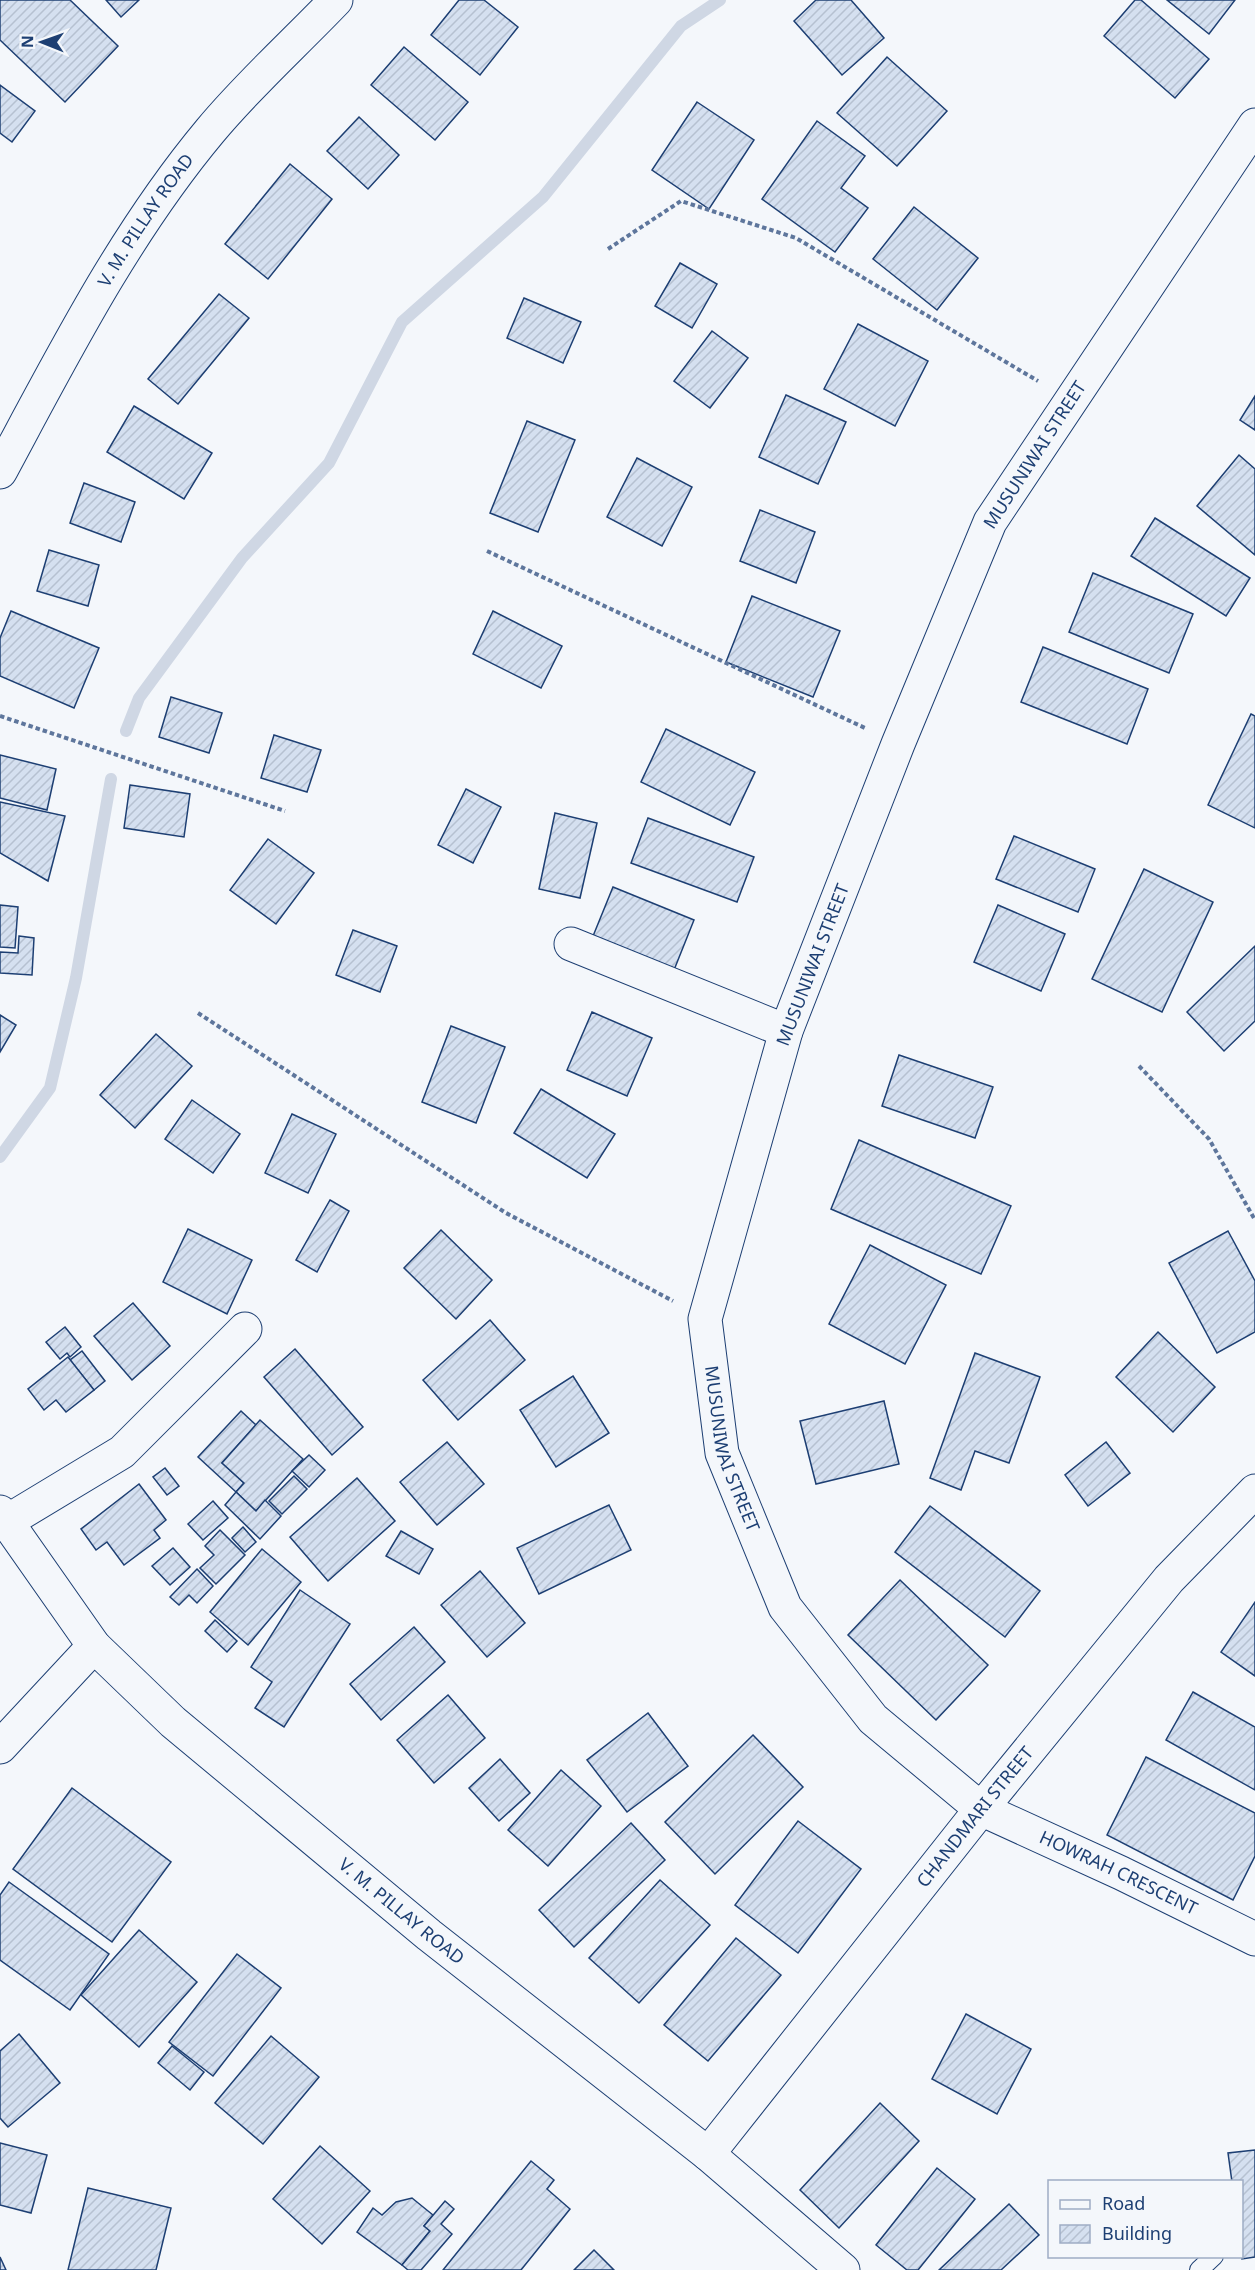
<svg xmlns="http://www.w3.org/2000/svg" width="1255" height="2270" viewBox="0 0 1255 2270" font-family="'Noto Sans',sans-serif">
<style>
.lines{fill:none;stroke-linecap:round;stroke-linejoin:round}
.stream{stroke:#cfd7e4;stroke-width:12}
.building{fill:url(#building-hatch);stroke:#1d3f73;stroke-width:1.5}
.lane-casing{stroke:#1d3f73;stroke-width:20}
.street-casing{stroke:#1d3f73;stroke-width:35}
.secondary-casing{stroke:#1d3f73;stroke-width:35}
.path{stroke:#5e769c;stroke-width:4;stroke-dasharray:4.5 3;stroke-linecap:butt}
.lane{stroke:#f4f7fb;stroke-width:18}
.street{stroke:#f4f7fb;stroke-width:33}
.secondary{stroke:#f4f7fb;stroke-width:33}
.labels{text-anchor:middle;stroke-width:4.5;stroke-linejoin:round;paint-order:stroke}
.street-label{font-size:18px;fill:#1d3f73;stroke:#f4f7fb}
</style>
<defs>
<pattern id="building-hatch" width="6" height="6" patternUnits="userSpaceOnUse" patternTransform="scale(1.5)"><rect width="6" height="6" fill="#d5e0f0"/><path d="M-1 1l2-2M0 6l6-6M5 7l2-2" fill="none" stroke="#b6c1d1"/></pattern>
</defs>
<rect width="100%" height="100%" fill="#f4f7fb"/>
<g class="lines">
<!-- stream -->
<g class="stream">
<polyline points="126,731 139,698 242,558 329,463 402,322 543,197 681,26 720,0"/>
<polyline points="0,1157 50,1088 76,978 111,779"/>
</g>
</g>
<!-- building -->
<g class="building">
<polygon points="0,0 70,0 118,46 65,102 0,40"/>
<polygon points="106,0 139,0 121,17"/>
<polygon points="459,0 484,0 518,27 480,75 431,35"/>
<polygon points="816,0 851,0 884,38 842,75 794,21"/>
<polygon points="1135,0 1141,0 1209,59 1175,98 1104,36"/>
<polygon points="1167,0 1235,0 1209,34"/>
<polygon points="404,47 468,102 435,140 371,85"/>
<polygon points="887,57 947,111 897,166 837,113"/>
<polygon points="0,85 35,111 12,142 0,133"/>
<polygon points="697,102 754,140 709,209 652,170"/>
<polygon points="359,117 399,155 368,189 327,151"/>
<polygon points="817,121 865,156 841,188 868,208 835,252 762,199"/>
<polygon points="290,164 332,199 268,279 225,244"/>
<polygon points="914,207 978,258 937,310 873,259"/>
<polygon points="680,263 717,284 692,328 655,306"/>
<polygon points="219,294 249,318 178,404 148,379"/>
<polygon points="524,298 581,322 563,363 507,338"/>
<polygon points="858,324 928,361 895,426 824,389"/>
<polygon points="712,331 748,358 710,408 674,381"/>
<polygon points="786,395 846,422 818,484 759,457"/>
<polygon points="1255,396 1255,430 1240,420"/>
<polygon points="134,406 212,453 184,499 107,452"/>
<polygon points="527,421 575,440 538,532 490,513"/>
<polygon points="1239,455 1255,469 1255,555 1197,506"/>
<polygon points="637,458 692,487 662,546 607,517"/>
<polygon points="84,483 135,502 121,542 70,523"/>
<polygon points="760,510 815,532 796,583 740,561"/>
<polygon points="1155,518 1250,578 1226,616 1131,556"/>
<polygon points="49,550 99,565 88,606 37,591"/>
<polygon points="1093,573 1193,614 1169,673 1069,632"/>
<polygon points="752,596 840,631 813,697 726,662"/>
<polygon points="11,611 99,648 74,708 0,676 0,638"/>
<polygon points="493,611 562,646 541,688 473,654"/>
<polygon points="1043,647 1148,689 1127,744 1021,702"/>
<polygon points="171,697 222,713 209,753 159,737"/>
<polygon points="1251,714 1255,716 1255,828 1208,805"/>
<polygon points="666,729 755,772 730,825 641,782"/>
<polygon points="274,735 321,750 307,792 261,778"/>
<polygon points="0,755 56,769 47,810 0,798"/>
<polygon points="130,785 190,794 184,837 124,828"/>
<polygon points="466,789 501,807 473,863 438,845"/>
<polygon points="0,802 65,816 48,881 0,853"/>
<polygon points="555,813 597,823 580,898 539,889"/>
<polygon points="648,818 754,857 737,902 631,863"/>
<polygon points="1014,836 1095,869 1078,912 996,879"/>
<polygon points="268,839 314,873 276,924 230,890"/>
<polygon points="1144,869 1213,902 1162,1012 1092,979"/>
<polygon points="613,887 694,920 672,975 591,941"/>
<polygon points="0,905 18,907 15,948 0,947"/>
<polygon points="998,905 1065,934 1041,991 974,962"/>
<polygon points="353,930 397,946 380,992 336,975"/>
<polygon points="19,936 34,938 32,975 0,973 0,952 18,953"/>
<polygon points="1255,946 1255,1021 1224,1051 1187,1012"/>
<polygon points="592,1012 652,1038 627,1096 567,1070"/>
<polygon points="0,1015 16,1025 0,1052"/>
<polygon points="451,1026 505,1047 476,1123 422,1102"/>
<polygon points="156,1034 192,1066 135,1128 100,1095"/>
<polygon points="899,1055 993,1087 975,1138 882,1106"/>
<polygon points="541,1089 615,1134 587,1178 514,1133"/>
<polygon points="192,1100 240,1134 213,1173 165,1139"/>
<polygon points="292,1114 336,1134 308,1193 265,1173"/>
<polygon points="859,1140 1011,1206 981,1274 831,1209"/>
<polygon points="330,1200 349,1211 317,1272 296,1260"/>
<polygon points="188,1229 252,1260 227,1314 163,1282"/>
<polygon points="441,1230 492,1280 456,1319 404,1268"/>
<polygon points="1228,1231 1255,1281 1255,1332 1217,1353 1169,1263"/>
<polygon points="870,1245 946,1285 905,1364 829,1324"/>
<polygon points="133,1303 170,1346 132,1380 94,1336"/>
<polygon points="490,1320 525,1360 458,1420 423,1380"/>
<polygon points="65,1327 81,1347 70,1357 67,1353 60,1359 46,1342"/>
<polygon points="1158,1332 1215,1387 1173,1432 1116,1377"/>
<polygon points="295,1349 363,1427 332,1455 264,1377"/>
<polygon points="82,1351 105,1381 94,1390 70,1360"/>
<polygon points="975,1353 1040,1377 1009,1463 975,1451 961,1490 930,1478"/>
<polygon points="68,1357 94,1390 66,1412 56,1400 44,1410 28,1389"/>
<polygon points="573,1376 609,1433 556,1467 520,1410"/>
<polygon points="884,1401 899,1464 816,1484 800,1421"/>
<polygon points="241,1411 256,1425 222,1463 244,1483 236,1492 198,1457"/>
<polygon points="260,1420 303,1459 256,1511 236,1492 244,1483 222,1463"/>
<polygon points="447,1442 484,1484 437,1525 400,1482"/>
<polygon points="1106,1442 1130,1473 1088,1506 1065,1475"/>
<polygon points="309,1455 325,1470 309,1487 292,1471"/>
<polygon points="165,1468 179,1486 167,1495 153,1477"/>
<polygon points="294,1476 307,1489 282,1514 269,1501"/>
<polygon points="357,1478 395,1521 328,1581 290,1537"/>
<polygon points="139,1484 166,1520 154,1530 160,1538 124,1565 107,1542 96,1550 81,1529"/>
<polygon points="236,1492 256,1511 265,1500 281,1516 260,1539 225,1505"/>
<polygon points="213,1501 228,1518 203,1540 188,1524"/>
<polygon points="609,1505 631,1550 539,1594 517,1548"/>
<polygon points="930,1506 1040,1591 1005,1637 895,1552"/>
<polygon points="243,1527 256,1542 245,1552 232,1538"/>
<polygon points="220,1530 245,1555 216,1584 200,1568 214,1555 205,1546"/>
<polygon points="401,1531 433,1549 419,1574 386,1556"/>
<polygon points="173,1548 190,1567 170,1585 152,1566"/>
<polygon points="262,1549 301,1582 248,1645 210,1612"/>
<polygon points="197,1569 213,1586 197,1603 189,1595 179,1605 170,1597"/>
<polygon points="480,1571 525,1623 487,1657 441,1605"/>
<polygon points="900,1580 988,1665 936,1720 848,1635"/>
<polygon points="300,1590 350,1624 284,1727 255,1708 272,1682 251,1667"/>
<polygon points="1255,1602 1255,1676 1221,1652"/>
<polygon points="215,1620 237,1641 227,1652 205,1631"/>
<polygon points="414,1627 445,1662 381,1720 350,1684"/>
<polygon points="1193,1692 1255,1727 1255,1790 1166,1740"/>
<polygon points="448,1695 485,1738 434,1783 397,1740"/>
<polygon points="648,1713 688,1766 627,1812 587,1760"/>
<polygon points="753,1735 803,1787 715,1874 665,1822"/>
<polygon points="1146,1757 1255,1813 1255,1856 1233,1900 1107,1835"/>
<polygon points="500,1759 530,1793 499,1821 469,1788"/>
<polygon points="561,1770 601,1806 548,1866 508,1830"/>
<polygon points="72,1788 171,1862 112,1942 13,1869"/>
<polygon points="798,1821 861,1869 798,1953 735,1905"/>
<polygon points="631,1823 665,1860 574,1947 539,1910"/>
<polygon points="660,1880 710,1925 639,2003 589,1958"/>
<polygon points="9,1882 109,1954 70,2010 0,1960 0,1895"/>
<polygon points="139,1930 197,1982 139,2047 81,1995"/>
<polygon points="736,1938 781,1975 708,2061 664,2025"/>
<polygon points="237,1954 281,1988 213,2076 169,2042"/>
<polygon points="966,2014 1031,2049 997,2114 932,2079"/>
<polygon points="19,2034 60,2083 8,2127 0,2118 0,2051"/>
<polygon points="271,2036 319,2077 263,2144 215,2103"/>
<polygon points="172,2046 204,2072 190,2090 158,2063"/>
<polygon points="880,2103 919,2141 839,2228 800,2190"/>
<polygon points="0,2143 47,2155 31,2213 0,2205"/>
<polygon points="320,2146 370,2191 322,2244 273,2199"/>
<polygon points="1255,2150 1255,2257 1242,2259 1242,2182 1232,2182 1228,2153"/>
<polygon points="531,2161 554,2180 547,2189 570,2209 521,2270 443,2270"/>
<polygon points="937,2168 975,2199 918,2270 907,2270 876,2245"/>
<polygon points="88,2188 171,2208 156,2270 68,2270"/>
<polygon points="412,2198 433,2215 424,2226 430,2231 402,2265 357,2232 373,2208 382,2215 396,2202"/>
<polygon points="445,2201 454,2209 441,2224 452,2234 421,2270 408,2270 402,2265 430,2231 424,2226"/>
<polygon points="1009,2204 1039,2235 1001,2270 939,2270"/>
<polygon points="594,2250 614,2270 574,2270"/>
<polygon points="0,2257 6,2270 0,2270"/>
</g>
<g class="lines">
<!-- lane casing -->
<g class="lane-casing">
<polyline id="lane" points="1199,2270 1214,2256"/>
</g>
<!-- street casing -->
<g class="street-casing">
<g id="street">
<path id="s1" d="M1255,125L990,522L898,744L786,1031L705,1319L722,1453L785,1607L873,1719L981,1809L1121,1873L1255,1939"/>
<polyline points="571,944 786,1031"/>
<polyline points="6,1522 122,1452 245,1329"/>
<polyline points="0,1747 94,1646"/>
</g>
</g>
<!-- secondary casing -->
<g class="secondary-casing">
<g id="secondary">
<path id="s2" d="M0,472C63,355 124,234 210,131C248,85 295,43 336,0"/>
<path id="s3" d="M0,1512L94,1646L173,1722L429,1935L708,2154L843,2270"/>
<path id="s4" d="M708,2154L981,1809L1169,1579L1255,1491"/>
</g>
</g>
<!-- path -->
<g class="path">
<polyline points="608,249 681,201 796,238 1038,381"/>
<polyline points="487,551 865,728"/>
<polyline points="0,716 285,811"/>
<polyline points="198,1013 506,1213 673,1301"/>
<polyline points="1139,1066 1209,1139 1255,1220"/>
</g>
<!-- lane -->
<use href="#lane" class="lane"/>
<!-- street -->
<use href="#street" class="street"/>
<!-- secondary -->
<use href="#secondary" class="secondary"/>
</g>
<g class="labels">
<!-- street labels -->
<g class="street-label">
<text dy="6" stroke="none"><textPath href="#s2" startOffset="291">V. M. PILLAY ROAD</textPath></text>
<text transform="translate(1035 455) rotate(-57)" y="6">MUSUNIWAI STREET</text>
<text transform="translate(813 965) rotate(-69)" y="6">MUSUNIWAI STREET</text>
<text dy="6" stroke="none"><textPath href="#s1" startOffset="1458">MUSUNIWAI STREET</textPath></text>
<text dy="6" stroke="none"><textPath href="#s4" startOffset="430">CHANDMARI STREET</textPath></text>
<text dy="6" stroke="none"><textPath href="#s1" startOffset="2061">HOWRAH CRESCENT</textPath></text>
<text dy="6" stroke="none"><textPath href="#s3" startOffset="570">V. M. PILLAY ROAD</textPath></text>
</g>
</g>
<!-- legend -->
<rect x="1048" y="2180" width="195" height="78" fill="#f4f7fb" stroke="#9eadc5" stroke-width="1.5"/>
<rect x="1060" y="2200" width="30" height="9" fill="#f4f7fb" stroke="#9eadc5" stroke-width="1.5"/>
<text x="1102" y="2210" font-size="18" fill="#1d3f73">Road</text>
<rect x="1060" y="2225" width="30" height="18" fill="url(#building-hatch)" stroke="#9eadc5" stroke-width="1.5"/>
<text x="1102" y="2240" font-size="18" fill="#1d3f73">Building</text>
<!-- north arrow -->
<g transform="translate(42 42) rotate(271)" stroke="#f4f7fb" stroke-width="4.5" paint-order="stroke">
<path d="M0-4.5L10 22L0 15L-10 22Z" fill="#1d3f73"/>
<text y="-9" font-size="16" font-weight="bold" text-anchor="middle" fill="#1d3f73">N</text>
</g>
</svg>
